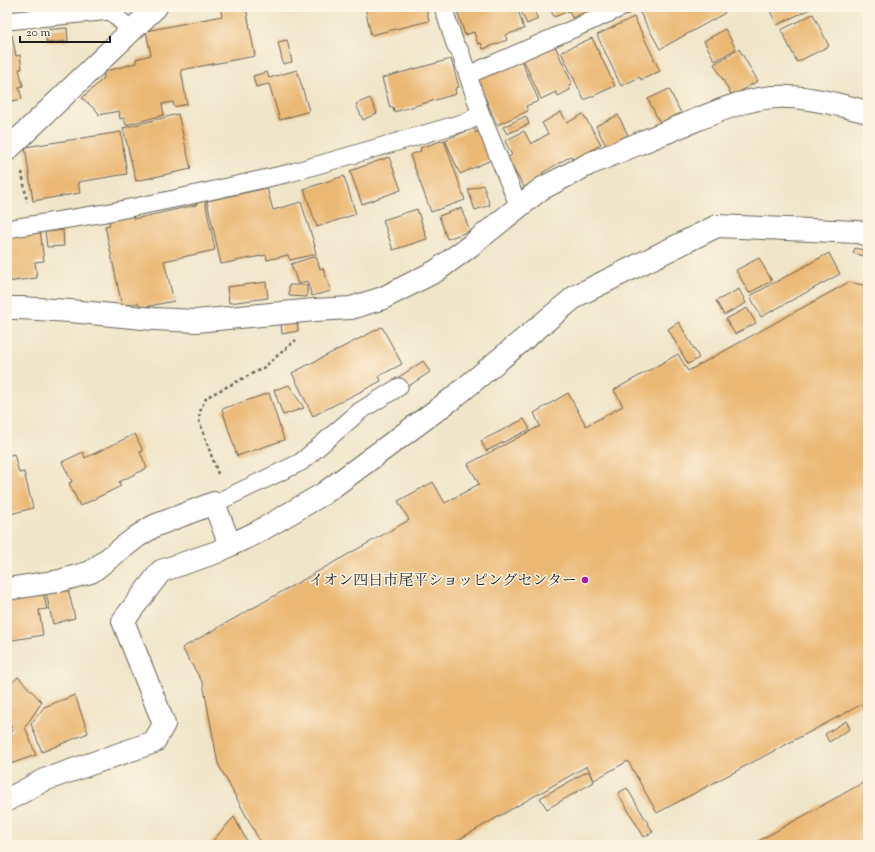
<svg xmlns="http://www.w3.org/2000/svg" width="875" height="852" viewBox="0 0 875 852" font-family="'Sorts Mill Goudy','Noto Serif JP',serif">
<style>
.building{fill:#ebb873}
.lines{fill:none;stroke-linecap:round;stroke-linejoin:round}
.lane-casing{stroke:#666258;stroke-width:19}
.street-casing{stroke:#666258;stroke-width:24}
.primary-casing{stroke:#666258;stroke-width:24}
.path{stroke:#666258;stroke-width:2.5;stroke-dasharray:3 3;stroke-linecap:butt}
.lane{stroke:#fff;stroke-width:17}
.street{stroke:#fff;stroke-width:22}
.primary{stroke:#fff;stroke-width:22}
.poi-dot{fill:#b5179e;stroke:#fcf5e5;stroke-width:1.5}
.labels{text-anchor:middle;stroke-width:3;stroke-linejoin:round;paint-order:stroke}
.poi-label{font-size:15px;fill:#1c1c1c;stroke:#fcf5e5;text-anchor:end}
</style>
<rect width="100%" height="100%" fill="#fcf5e5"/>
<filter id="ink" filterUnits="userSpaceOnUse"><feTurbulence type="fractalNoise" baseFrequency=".025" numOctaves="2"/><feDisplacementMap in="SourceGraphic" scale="8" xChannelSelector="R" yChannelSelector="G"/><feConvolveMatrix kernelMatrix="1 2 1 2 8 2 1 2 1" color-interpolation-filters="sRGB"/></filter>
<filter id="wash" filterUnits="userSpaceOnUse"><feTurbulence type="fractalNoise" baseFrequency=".012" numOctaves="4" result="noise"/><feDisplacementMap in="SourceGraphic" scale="16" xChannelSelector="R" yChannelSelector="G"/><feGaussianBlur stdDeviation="0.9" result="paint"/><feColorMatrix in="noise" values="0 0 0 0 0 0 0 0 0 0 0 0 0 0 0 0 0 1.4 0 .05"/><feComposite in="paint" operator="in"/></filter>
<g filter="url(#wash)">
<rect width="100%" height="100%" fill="#f0e5c8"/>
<g id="blocks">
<!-- building -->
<g class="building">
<polygon points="220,7 246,7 255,56 181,70 187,104 174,107 173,102 162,104 164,115 126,125 124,118 120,119 119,111 99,115 98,112 82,98 104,78 103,72 136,63 136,59 151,55 146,31 222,16"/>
<polygon points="365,7 426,7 429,21 371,35"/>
<polygon points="470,7 517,7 524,29 505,35 507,40 483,49 481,43 478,44 474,32 465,35 457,11"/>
<polygon points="519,7 532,7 538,19 527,24"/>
<polygon points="549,7 596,7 572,18 569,11 554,17"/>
<polygon points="652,7 721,7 725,13 660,49 640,13"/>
<polygon points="768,7 809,7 810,9 777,25"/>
<polygon points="813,14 829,46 797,62 781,30"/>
<polygon points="634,17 660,71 641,80 640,77 621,86 597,35"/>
<polygon points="67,28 68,41 47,43 45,30"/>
<polygon points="725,29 736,49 715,61 704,41"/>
<polygon points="12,35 16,56 20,55 22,69 19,69 23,86 19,87 22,99 7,102 7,36"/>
<polygon points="592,38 615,86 584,100 561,52"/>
<polygon points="287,40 292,62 283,64 278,42"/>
<polygon points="555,46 572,83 569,85 570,90 558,96 556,92 541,99 523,59"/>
<polygon points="739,49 758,81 732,96 714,64"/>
<polygon points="451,59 459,87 455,88 456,94 394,112 393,107 390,107 382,78"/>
<polygon points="521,60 539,101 526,106 528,111 497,125 477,79"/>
<polygon points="297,70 309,111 280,120 269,84 256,87 253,76 267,72 269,78"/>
<polygon points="669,89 681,113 660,123 648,99"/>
<polygon points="370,98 377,113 363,120 356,104"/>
<polygon points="561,112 567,123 583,114 601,144 574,161 571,156 542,173 544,176 524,187 507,158 512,155 505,141 524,131 531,144 548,134 542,123"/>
<polygon points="178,114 191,169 136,181 123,128"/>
<polygon points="618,115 628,135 606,146 596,126"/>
<polygon points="526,116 529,124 507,134 503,127"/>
<polygon points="474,128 476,133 479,131 491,160 460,174 445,140"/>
<polygon points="121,132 127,174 78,182 80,193 33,201 25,147"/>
<polygon points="444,140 465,200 431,212 410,155 421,151 420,148"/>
<polygon points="389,157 401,190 362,204 350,171"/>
<polygon points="344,176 356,214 317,227 304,189"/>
<polygon points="483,185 490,205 475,210 468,190"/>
<polygon points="267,188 273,210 301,202 315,246 314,246 316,254 290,260 288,255 267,260 266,255 221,264 207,201"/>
<polygon points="205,201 215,250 164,261 174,301 140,308 138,303 122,306 105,226 110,225 108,220 133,215 134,219 196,205 196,203"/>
<polygon points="461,208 470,231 447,239 439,216"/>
<polygon points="417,209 427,239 393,250 383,220"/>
<polygon points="40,230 44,261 35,262 37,278 7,282 7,234"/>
<polygon points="63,230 64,246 47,247 45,232"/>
<polygon points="855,248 868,251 868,257 853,253"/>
<polygon points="829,253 840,274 761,317 750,296"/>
<polygon points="316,256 320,269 323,268 331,291 312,296 307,281 298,284 291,264"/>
<polygon points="759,258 772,281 749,293 736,270"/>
<polygon points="266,282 268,298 229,303 227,287"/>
<polygon points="849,282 868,286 868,701 657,813 628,761 594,780 587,766 449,845 262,845 218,764 203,683 182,648 409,520 398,501 433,482 445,503 479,484 468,464 540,426 534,413 568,393 586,426 623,406 614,390 678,354 688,371"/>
<polygon points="289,285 307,285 307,297 289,296"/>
<polygon points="739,289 746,303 724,315 716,301"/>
<polygon points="747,308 756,323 735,334 726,319"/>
<polygon points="297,319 298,331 282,334 281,321"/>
<polygon points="679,322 699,358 688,364 668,329"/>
<polygon points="382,327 402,364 379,376 381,381 313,416 292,373"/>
<polygon points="423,361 430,372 407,387 399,377"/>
<polygon points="289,385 304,408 283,415 274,390"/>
<polygon points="269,393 284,440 237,456 222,409"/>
<polygon points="524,419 530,429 486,451 481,441"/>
<polygon points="135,434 143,451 140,452 147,468 119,482 121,486 80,506 69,483 72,482 62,462 83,452 85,458"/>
<polygon points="14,454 19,473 24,472 33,508 7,515 7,456"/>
<polygon points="68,589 75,618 53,624 46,593"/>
<polygon points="37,595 44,595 47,609 39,610 43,635 7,641 7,600"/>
<polygon points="18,677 42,702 25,727 36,755 7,765 7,733 13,731 7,717 7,687"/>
<polygon points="75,695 88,733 42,752 31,724 44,707"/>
<polygon points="846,721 850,729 829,742 825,734"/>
<polygon points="588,771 594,782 547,809 540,798"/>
<polygon points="868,780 868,843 864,845 751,845"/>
<polygon points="627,788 653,832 644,837 618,793"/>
<polygon points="234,817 249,845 209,845"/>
</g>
</g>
</g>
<g filter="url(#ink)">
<use href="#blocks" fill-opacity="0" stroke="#666258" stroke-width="1"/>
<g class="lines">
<!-- lane casing -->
<g class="lane-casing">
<g id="lane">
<polyline points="443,7 456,47 460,51 480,112 519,207"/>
<polyline points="7,21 111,11 131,31"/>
<polyline points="468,75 623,7"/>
<polyline points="7,229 105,213 174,199 290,173 469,121 480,112"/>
<polyline points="226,498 301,462 360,411 399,387"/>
</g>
</g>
<!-- street casing -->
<g class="street-casing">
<g id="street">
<path d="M7,308H21L70,311L154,319L196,321L315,310L351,308L383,298L436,271L470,246L541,189L589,164C619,152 649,139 679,127C714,113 752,94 790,97C816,98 843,106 868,112"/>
<polyline points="7,589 59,581 91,572 138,536 154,526 214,503 230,545"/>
<polyline points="7,800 44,780 154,742 164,724 123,621 161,571 217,552 230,545 256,533 323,494 453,398 576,296 717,226 858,232 868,235"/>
</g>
</g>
<!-- primary casing -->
<g class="primary-casing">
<polyline id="primary" points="7,150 156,7"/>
</g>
<!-- path -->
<g class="path">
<polyline points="22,172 27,202"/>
<path d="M218,474L199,421C199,412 202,405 207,397L263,368L296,340"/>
</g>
<!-- lane -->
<use href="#lane" class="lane"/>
<!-- street -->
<use href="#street" class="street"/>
<!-- primary -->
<use href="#primary" class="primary"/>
</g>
</g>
<!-- markers -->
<circle class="poi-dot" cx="585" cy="580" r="4"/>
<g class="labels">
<!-- poi labels -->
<g class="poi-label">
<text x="577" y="585">イオン四日市尾平ショッピングセンター</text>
</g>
</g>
<!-- margin -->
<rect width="875" height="852" fill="none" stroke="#fcf5e5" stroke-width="24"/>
<!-- scale -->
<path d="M20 36v6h90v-6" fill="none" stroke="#1c1c1c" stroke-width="2"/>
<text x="26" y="36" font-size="12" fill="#1c1c1c" stroke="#fcf5e5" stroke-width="3" paint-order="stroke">20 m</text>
</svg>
